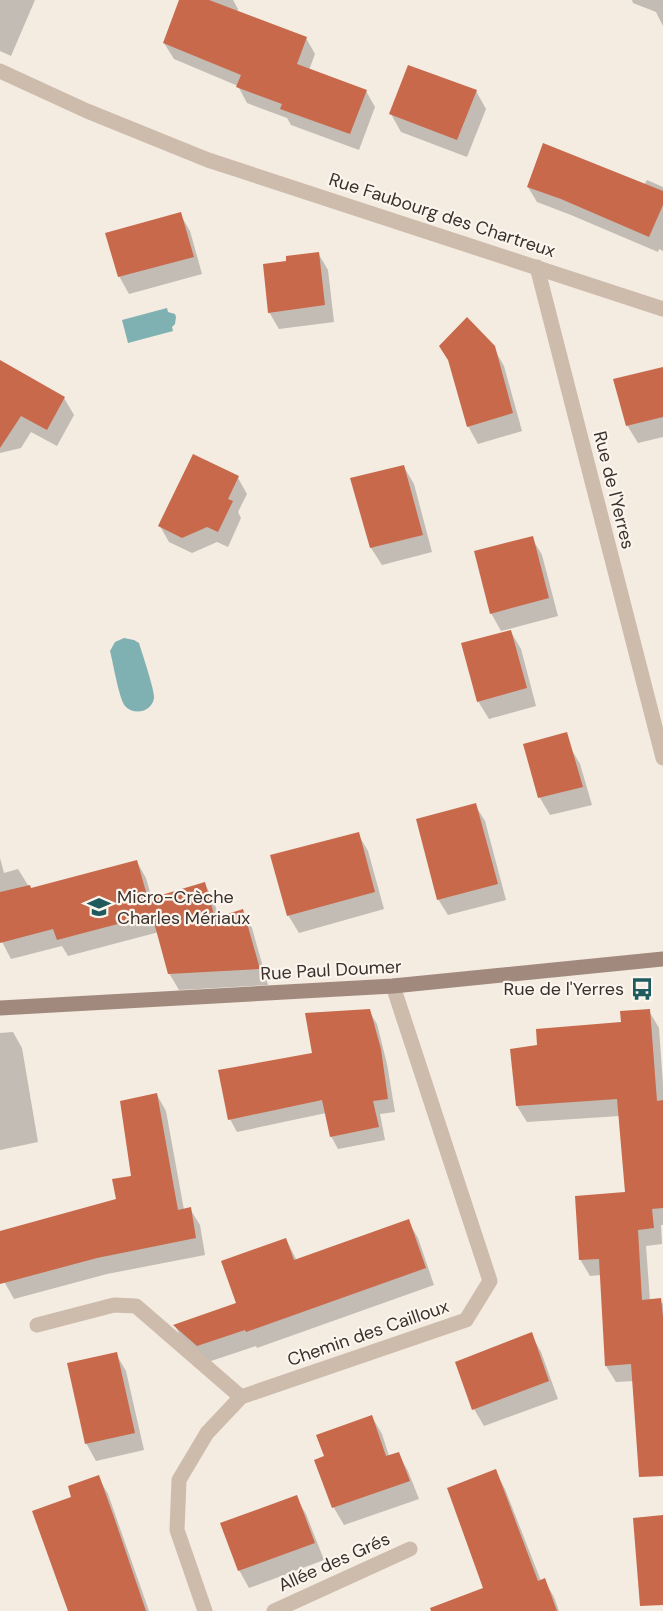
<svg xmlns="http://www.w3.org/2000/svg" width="663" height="1611" viewBox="0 0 663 1611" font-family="'DM Sans',sans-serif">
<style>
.water{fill:#7fb0b2}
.shadow{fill:#0003}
.building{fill:#c8694b}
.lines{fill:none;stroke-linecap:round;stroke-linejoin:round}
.street{stroke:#cdbbac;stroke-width:15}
.secondary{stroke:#a18a7d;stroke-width:15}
.labels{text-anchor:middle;stroke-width:4.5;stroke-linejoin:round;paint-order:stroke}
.street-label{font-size:18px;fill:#3b302b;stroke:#fbf5ee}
.poi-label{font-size:18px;fill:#3b302b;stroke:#fbf5ee;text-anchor:start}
</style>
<rect width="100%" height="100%" fill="#f4ebe1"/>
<!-- water -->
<g class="water">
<polygon points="167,308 168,312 175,314 176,317 175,324 172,327 173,331 128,343 122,320"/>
<path d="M124,638L134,640L139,643C142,653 155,691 154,698C152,712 134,716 125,706C119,699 113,662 110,651L115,642Z"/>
</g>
<!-- shadow -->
<g class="shadow">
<polygon points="0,0 35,0 11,56 0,51"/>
<polygon points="180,0 233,0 238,9 237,12 306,38 315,54 309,70 366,91 375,107 359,150 291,125 287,118 247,103 238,86 174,59 164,43"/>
<polygon points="632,0 663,0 663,26 656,12 633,3"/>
<polygon points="476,91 486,109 467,157 401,132 391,114"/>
<polygon points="647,180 663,187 663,251 659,249 658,252 571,215 537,202 528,187 644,185"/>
<polygon points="180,214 190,231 202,274 129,294 119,276"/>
<polygon points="318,253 328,270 334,322 279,329 269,312 288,262"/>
<polygon points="493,347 504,366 522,431 478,444 468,426"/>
<polygon points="663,369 663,437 638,443 627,425"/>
<polygon points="0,370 64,398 74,415 57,446 31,432 21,448 0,453"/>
<polygon points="404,467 414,484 432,552 382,565 371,548 352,479"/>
<polygon points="238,478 247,494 238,512 241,518 228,547 217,542 192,553 169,542 160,526"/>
<polygon points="532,538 542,555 558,616 501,631 491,613"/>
<polygon points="511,632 521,649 536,706 489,719 478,701"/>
<polygon points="570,747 580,764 592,805 550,815 540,798 527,751"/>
<polygon points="475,805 485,821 506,900 448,915 438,899"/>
<polygon points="358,834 368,851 384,909 299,933 288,915"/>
<polygon points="0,858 4,873 18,869 31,890 137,862 146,878 152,899 205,884 214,901 219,919 242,911 252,928 268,985 179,990 169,973 159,932 68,956 62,946 11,959 0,938"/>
<polygon points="369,1011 377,1024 387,1064 395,1112 380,1114 385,1140 338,1149 331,1136 326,1113 237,1132 230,1119"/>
<polygon points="649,1011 659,1028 663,1085 663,1225 661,1225 662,1244 646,1246 650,1301 660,1300 663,1304 663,1466 634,1381 616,1382 606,1366 601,1275 590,1276 580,1259 627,1193 620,1116 527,1122 517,1106 539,1047 622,1023"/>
<polygon points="13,1032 22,1048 38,1142 0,1150 0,1033"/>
<polygon points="157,1095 166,1111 184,1210 190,1209 200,1225 205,1255 107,1274 14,1299 5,1283 0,1263 0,1232 117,1200 132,1177"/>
<polygon points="408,1221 418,1238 434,1285 257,1348 256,1346 208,1362 184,1342 175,1326 237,1304 286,1239 297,1261"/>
<polygon points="531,1334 541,1352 558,1399 484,1426 474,1409"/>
<polygon points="116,1354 126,1371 144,1450 96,1461 86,1443"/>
<polygon points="372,1417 382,1434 389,1456 398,1453 408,1471 419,1499 344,1525 334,1508 315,1461 326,1457"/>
<polygon points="495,1471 505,1489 541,1581 544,1580 554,1597 559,1611 479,1611 485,1589"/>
<polygon points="98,1477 108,1494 149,1611 69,1611 73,1498"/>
<polygon points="296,1497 306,1514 324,1560 249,1588 239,1570"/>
</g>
<!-- building -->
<g class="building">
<polygon points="179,0 209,0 307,37 297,64 367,90 350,134 280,109 282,104 236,87 241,75 163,43"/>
<polygon points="408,65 477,90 457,140 389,114"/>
<polygon points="543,143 663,191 663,205 649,237 561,199 527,187"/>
<polygon points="181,212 194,257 118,277 105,233"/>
<polygon points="319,252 325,305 268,313 263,264 286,261 286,256"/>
<polygon points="467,317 495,346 513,413 467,427 448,360 439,346"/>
<polygon points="0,360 65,397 47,430 21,416 0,448"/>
<polygon points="663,367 663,417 626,426 613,379"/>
<polygon points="193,454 239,476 228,499 233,501 218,532 207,527 182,538 158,526"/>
<polygon points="404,465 423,535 370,548 350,478"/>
<polygon points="533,536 549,598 490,614 474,551"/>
<polygon points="511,630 527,688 477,702 461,643"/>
<polygon points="567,732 583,787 538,798 523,744"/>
<polygon points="476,803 498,884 437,900 416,819"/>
<polygon points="359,832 375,892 287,916 270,855"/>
<polygon points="137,860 148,899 205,882 215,918 243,909 260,969 168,974 152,915 57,940 53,929 0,943 0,892 30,885 31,888"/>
<polygon points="370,1009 381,1049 388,1099 373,1101 379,1127 330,1137 322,1100 228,1120 218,1070 312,1053 305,1013"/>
<polygon points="650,1009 657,1101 663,1100 663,1208 652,1209 654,1228 638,1230 642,1300 661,1298 663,1317 663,1476 639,1477 631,1364 605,1366 599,1259 579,1260 575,1196 625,1192 617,1099 516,1106 510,1049 537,1045 536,1029 621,1022 620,1011"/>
<polygon points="157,1093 178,1210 191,1207 196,1238 97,1258 0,1284 0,1231 116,1199 112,1179 131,1176 120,1101"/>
<polygon points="409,1219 426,1268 246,1332 245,1330 197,1346 173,1325 236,1303 221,1261 286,1238 294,1260"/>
<polygon points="532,1332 549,1381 472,1410 455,1362"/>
<polygon points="117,1352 135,1433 85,1444 67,1363"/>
<polygon points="372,1415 386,1456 399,1452 410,1481 332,1508 314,1460 324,1456 316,1435"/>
<polygon points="496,1469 538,1581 545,1578 557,1611 431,1611 430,1608 483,1588 447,1488"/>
<polygon points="99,1475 115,1520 146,1611 68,1611 32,1511 71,1497 68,1486"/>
<polygon points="297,1495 315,1543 238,1571 220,1523"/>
<polygon points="663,1515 663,1605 640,1606 633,1518"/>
</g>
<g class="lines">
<!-- street -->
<g class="street">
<polyline points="0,71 87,111 208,160 663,309"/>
<polyline points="537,267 663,758"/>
<polyline points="37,1325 114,1305 136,1306 241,1397"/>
<polyline points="205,1611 177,1530 179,1480 207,1433 241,1397 466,1320 490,1281 393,986"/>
<polyline points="274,1611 410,1549"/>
</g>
<!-- secondary -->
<polyline class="secondary" points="0,1008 393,986 663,959"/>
</g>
<!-- icons -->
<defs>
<g id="school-bare" transform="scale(1.8)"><path d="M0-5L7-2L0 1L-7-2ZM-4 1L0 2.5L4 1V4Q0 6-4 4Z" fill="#1f5a5e" stroke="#fbf5ee" stroke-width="2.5" paint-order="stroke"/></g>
<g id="bus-bare" transform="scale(1.8)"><path d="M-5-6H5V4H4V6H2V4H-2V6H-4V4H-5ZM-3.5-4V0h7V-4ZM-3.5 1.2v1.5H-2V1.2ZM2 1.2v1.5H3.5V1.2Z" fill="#1f5a5e" stroke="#fbf5ee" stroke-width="2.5" paint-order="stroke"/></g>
</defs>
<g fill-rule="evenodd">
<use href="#school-bare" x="99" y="907"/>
<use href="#bus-bare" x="642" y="989"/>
</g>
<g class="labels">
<!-- street labels -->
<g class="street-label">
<text transform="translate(442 215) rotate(18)" y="6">Rue Faubourg des Chartreux</text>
<text transform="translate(614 490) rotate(76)" y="6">Rue de l'Yerres</text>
<text transform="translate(331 970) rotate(-3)" y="6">Rue Paul Doumer</text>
<text transform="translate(368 1333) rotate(-19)" y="6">Chemin des Cailloux</text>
<text transform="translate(334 1562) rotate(-24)" y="6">Allée des Grés</text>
</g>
<!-- poi labels -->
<g class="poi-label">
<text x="117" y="903">Micro-Crèche<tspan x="117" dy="21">Charles Mériaux</tspan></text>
<text x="624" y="995" text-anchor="end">Rue de l'Yerres</text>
</g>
</g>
</svg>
